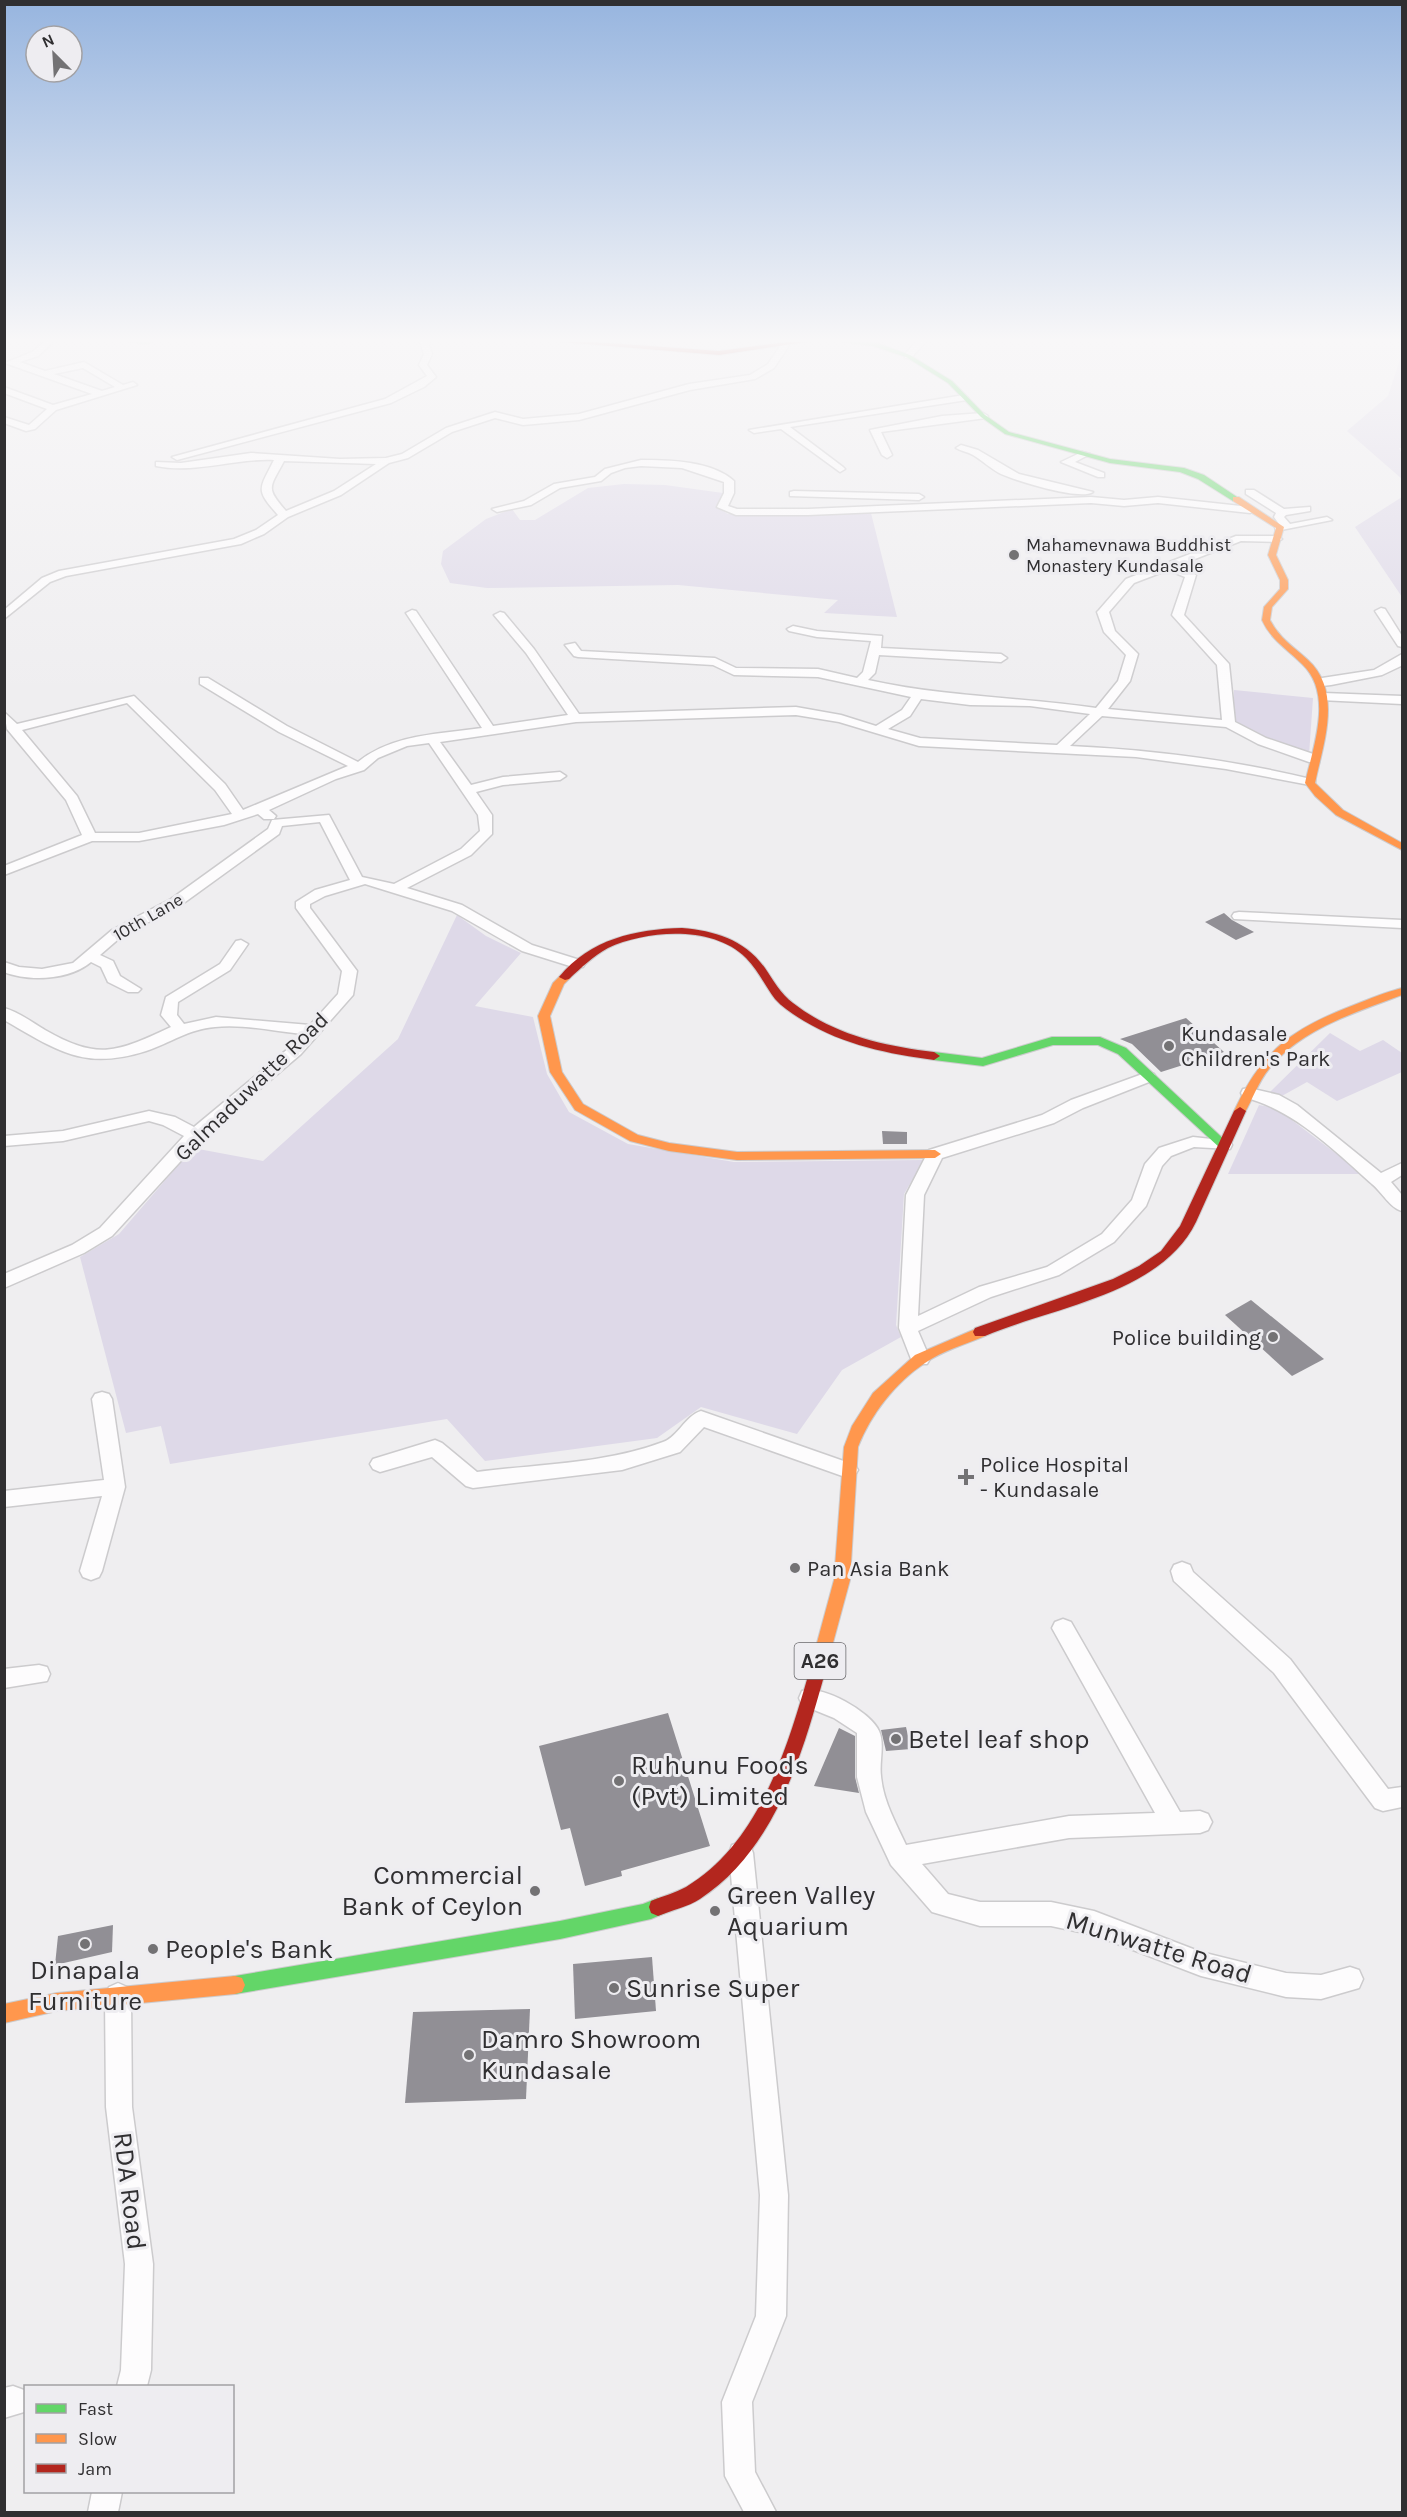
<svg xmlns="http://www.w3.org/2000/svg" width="1407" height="2517" viewBox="0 0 1407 2517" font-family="Karla,sans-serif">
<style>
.green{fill:#ded9e8}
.building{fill:#918f95}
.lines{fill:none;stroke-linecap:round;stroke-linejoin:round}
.street-casing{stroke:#cccbcd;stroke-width:3}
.fast-casing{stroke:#cccbcd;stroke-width:2}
.slow-casing{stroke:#cccbcd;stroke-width:2}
.jam-casing{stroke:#cccbcd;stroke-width:2}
.street{fill:#fdfcfd;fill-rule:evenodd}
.fast{fill:#63d668;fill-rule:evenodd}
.slow{fill:#ff974d;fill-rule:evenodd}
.jam{fill:#b3261e;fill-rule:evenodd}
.poi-dot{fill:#737274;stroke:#eeedf1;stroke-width:2}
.labels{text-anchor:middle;stroke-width:6;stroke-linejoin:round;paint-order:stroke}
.far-poi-label{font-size:18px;fill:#302f31;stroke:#eeedf1;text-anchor:start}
.far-street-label{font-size:18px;fill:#302f31;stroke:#eeedf1}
.shield{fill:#eeedf1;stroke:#69686b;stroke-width:1.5}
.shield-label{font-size:21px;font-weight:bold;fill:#302f31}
.poi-label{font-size:22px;fill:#302f31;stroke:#eeedf1;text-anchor:start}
.street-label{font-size:22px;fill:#302f31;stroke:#eeedf1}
.near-poi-label{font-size:27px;fill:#302f31;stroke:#eeedf1;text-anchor:start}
.near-street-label{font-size:27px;fill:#302f31;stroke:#eeedf1}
</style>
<rect width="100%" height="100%" fill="#efeef0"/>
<!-- green -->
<g class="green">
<polygon points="1400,359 1402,359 1402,448 1399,448 1402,454 1402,479 1347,431 1388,396"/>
<polygon points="624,484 665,485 723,493 716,507 728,514 871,513 897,617 824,613 838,600 678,585 487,588 450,583 441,564 443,551 486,519 512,509 520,520 535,520 588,488"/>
<polygon points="1402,497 1402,597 1355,527"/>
<polygon points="1234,690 1313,698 1309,755 1282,746 1234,722"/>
<polygon points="457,915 486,936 521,953 475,1006 533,1017 547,1074 569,1112 628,1144 734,1162 924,1160 904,1194 896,1325 901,1337 842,1370 797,1434 701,1407 657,1438 485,1461 447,1419 170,1464 161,1426 126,1433 80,1257 119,1234 193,1148 263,1161 398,1039"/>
<polygon points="1330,1033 1360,1051 1383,1040 1402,1053 1402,1072 1337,1101 1307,1082 1280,1097 1270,1092"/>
<polygon points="1259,1105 1276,1108 1363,1174 1228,1174"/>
</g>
<!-- building -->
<g class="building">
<polygon points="1224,913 1232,920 1254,932 1236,940 1205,922"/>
<polygon points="1186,1018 1224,1052 1161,1072 1132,1044 1120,1039"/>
<polygon points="882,1131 907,1132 907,1144 883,1144"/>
<polygon points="1251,1300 1324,1359 1292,1376 1225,1315"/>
<polygon points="668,1713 710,1846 621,1871 622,1876 585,1886 570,1828 561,1830 539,1746"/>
<polygon points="906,1727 911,1749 886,1751 881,1730"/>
<polygon points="839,1728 855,1736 855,1777 859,1793 814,1786"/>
<polygon points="113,1925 112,1952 55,1965 58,1936"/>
<polygon points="652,1957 656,2011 575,2019 573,1964"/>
<polygon points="530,2009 526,2099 405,2103 413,2012"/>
</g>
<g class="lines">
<!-- street casing -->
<g class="street-casing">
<g id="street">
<path d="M44,342H53L38,356L20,362L45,371L84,362L123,385L133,382L137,385L56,410L35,429L26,431L4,423V417L29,425L47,409L4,393V387L53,405L92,394L5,363L32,352ZM83,368L115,387L102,391L54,374Z"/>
<polygon points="420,342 428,342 432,354 427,365 436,377 424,387 391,403 177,460 172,457 385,399 427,376 419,365 424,354"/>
<path d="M783,342L790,344L774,368L755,379L690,390L579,420L523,425L495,418L452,432L408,458L389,463L341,495L288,517L264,534L241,544L66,576L50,582L4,619V610L42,578L59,571L234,539L256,530L278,515C255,489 259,490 274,460C235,458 195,474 156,466V462L181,463L251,453L340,459L386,458L402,454L446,428L495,412L523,419L579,414L689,384L750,375L768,364ZM284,461L376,464L334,491L286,511C265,487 270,488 284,461Z"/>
<polygon points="916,342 925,342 911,358 905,358 905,354"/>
<polygon points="964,395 968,398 967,400 790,427 843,467 845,469 840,472 781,429 754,433 749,430"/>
<polygon points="983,413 988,416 986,418 881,432 892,455 887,458 882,455 870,430 942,416"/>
<path d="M961,445L978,450L1019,474L1093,492C1080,501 1017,481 1001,474C991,469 983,461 973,455C968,452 961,451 956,448Z"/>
<polygon points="1082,452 1090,454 1075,462 1104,473 1104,477 1098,477 1061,462"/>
<path d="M641,460C670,460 712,461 734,481V493L728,506L737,509H808L1091,497L1124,500L1158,497L1250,507L1255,510L1250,513L1158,503L1124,506L1091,503L808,515H736L717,507L724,493V482L682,468L641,466L625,468L611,473L601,481L560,488L531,505L497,512L492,509L524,501L554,484L595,477L605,469Z"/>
<polygon points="1246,490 1254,490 1284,509 1310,507 1310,511 1286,515 1284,517 1290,524 1327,517 1332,520 1276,531 1275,527 1279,524 1274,517 1276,513 1246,494"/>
<polygon points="794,491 919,494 924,497 919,500 790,496 790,492"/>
<path d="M1236,536H1277L1282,539L1277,542L1241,541L1177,566L1196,575L1184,615L1229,664L1235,722L1266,738L1319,756V762H1309L1258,744L1226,727L1102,716L1070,746C1153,750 1234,760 1315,780V786L1226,769L1136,757L919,746L839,722L796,715L576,722L440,742L471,785L503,777L560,772L566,776L560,780L503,785L476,792L492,815V834L471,855L407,888L462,905L532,945L583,961L585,964L583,967H573L522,951L452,911L365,884L325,896L310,904V908L357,971L353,995L301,1054L201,1139L112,1236L84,1253L4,1288V1274L72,1245L100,1228L184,1136L163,1125L149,1121L63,1141L4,1146V1136L63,1131L149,1111L175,1117L194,1127L289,1048L302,1034C274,1031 242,1024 215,1027C189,1029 170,1043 146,1051C83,1071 57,1050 4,1020V1008C19,1012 33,1023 45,1030C99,1061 117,1052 171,1027L161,1015L166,997L220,964L236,941L241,940L248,944L230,970L178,1002L177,1015L184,1024L216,1017L310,1025L338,994L342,971L296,908V902L315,890L350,880L320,822L282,826L279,834L181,905L122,936L100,955L113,961L120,976L141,989L138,992H128L108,982L101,967L91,962C70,980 29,982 4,972V962L19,967L42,969L73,963L112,930L171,899L268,829L272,820L329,815L362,877L394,884L461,849L480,831L478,815L429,743L407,746L378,758L364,770L336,779L269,810L276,816L274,819H264L258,814L224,825L139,841H92L4,875V866L82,835L66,800L7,729L4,712L17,724L134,696L225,784L243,810L348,766L279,732L200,684V678H208L287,726L358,762C392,734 440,734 482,728L406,613L412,610L416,611L493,726L568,715L526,653L494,615L500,612L504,613L534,649L579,714L796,707L841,715L876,726L902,710L911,697L818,677L734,675L713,665L578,657L574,656L565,645L575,643L581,651L715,658L736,668L818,669L857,678L863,672L871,641L817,637L789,631L787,629L793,626L817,631L882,636L881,648L1001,654L1007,658L1001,662L879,655L875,673L868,680C945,697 1019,697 1096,708L1118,681L1126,655L1104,632L1097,612L1099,610L1126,579ZM1168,570L1185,577L1172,615L1217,665L1222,720L1108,709L1130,681L1138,654L1115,631L1109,612L1134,583ZM921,699L970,705L1030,706L1090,714L1057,745L920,738L888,729L910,716ZM127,703L215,790L232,814L139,833H95L77,796L22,730Z"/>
<polygon points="1381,608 1385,609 1402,636 1402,647 1398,646 1375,611"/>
<polygon points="1402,654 1401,666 1382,675 1331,685 1322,686 1316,682 1322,678 1374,670"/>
<polygon points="1324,693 1402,696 1402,704 1320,700 1320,694"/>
<polygon points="1239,912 1402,920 1402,928 1234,919 1232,916 1234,913"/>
<polygon points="1148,1072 1154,1074 1156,1077 1154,1080 1083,1108 1054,1123 942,1158 924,1195 918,1316 979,1287 1047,1267 1102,1234 1132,1200 1145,1164 1159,1148 1193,1137 1230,1141 1232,1145 1230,1149 1194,1147 1171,1156 1162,1166 1146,1206 1114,1242 1059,1275 991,1297 918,1331 930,1359 927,1364 913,1364 899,1328 906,1195 929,1150 1042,1115 1071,1100"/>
<path d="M1249,1088L1279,1095L1297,1105L1381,1173L1402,1163V1175L1391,1182L1402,1195V1211C1390,1208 1382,1192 1372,1184C1334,1150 1293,1109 1243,1097L1241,1093L1243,1089Z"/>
<polygon points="102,1392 109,1394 112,1399 125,1487 102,1571 99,1577 91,1580 83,1577 80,1571 102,1496 4,1507 4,1491 104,1480 92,1399 95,1394"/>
<path d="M701,1411L855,1465L858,1470L855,1475L848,1478L704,1427L680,1452L622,1470L473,1488L466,1486L432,1457L380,1472L373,1469L370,1464L373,1459L435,1440L442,1443L477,1472C538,1464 605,1464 663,1442C678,1437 685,1416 701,1411Z"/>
<polygon points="1182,1562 1190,1565 1193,1572 1290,1659 1388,1789 1402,1787 1402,1807 1383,1811 1375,1808 1274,1673 1174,1581 1171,1571 1174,1565"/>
<path d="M1063,1619L1071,1622L1180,1812L1200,1811L1208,1814L1212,1822L1208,1830L1200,1833L1069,1838L922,1864L948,1894L980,1902H1051L1094,1911L1201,1952L1286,1973L1321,1975L1350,1967L1359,1970L1363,1979L1359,1988L1321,1999L1286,1997L1201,1976L1094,1935L1051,1926H980L932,1912L891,1865L866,1812L857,1777V1733L834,1718L802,1705L799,1698L802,1691C822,1684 871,1712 879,1731C885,1744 879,1762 881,1776C883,1801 896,1823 906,1845L1069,1816L1155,1813L1052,1628L1055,1622Z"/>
<polygon points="39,1665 47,1667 50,1674 47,1681 4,1688 4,1669"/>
<polygon points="741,1842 750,1845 753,1853 788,2195 786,2316 752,2402 755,2472 776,2512 744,2512 725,2476 722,2402 756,2316 760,2195 729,1853 732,1845"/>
<polygon points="118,1983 127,1987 131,1996 132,2107 153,2264 151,2370 147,2386 117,2386 121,2370 125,2264 106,2107 105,1996 109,1987"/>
<polygon points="13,2386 24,2390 24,2412 4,2418 4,2388"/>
<polygon points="92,2492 122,2492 118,2512 88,2512"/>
</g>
</g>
<!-- fast casing -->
<g class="fast-casing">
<g id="fast">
<polygon points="128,342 151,342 148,344"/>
<polygon points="844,342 875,342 910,355 952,381 985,415 1009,432 1110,459 1184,468 1204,475 1240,499 1233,501 1198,479 1180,472 1110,463 1005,434 981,417 948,383 906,357 873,346"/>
<polygon points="1052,1037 1100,1037 1126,1048 1230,1145 1228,1148 1220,1148 1118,1054 1098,1045 1053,1045 983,1066 934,1060 928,1056 934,1052 982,1058"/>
<polygon points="658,1898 665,1901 667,1907 665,1913 651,1919 560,1939 235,1994 228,1992 225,1985 228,1978 235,1976 560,1921 643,1904"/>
</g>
</g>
<!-- slow casing -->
<g class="slow-casing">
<g id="slow">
<path d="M1233,497H1239L1284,527L1276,555L1288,580V589L1272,607L1270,620C1279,638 1294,647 1308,660C1343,692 1323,744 1315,783L1343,810L1402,843V850L1336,815L1315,796L1305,783C1313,747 1334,694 1302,664C1287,649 1271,640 1262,620L1264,607L1280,589V580L1268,555L1276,528L1233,501Z"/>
<polygon points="565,974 571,977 564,984 550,1016 562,1072 583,1104 638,1135 669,1143 737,1152 935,1150 941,1154 935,1158 737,1160 669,1151 630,1141 575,1110 550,1072 538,1016 553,983 561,975"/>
<path d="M1402,988V995C1355,1013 1302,1028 1269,1069C1258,1082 1253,1099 1244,1114H1236L1234,1111L1237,1105C1264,1048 1296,1027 1354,1005C1369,999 1386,992 1402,988Z"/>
<path d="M980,1327L985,1328L987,1332L985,1336C966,1344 942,1351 925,1363C895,1383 871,1414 858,1447L850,1580L824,1676L822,1681L816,1683L810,1681L808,1676L834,1580L844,1447L852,1426L873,1393L915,1355Z"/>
<polygon points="235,1976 242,1978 245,1985 242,1992 235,1994 57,2011 4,2023 4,2004 57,1993"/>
</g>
</g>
<!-- jam casing -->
<g class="jam-casing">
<g id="jam">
<polygon points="561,342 595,342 719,351 786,342 806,342 719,355"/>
<path d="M682,928C715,931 744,939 765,968C773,980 781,994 793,1003C834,1035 884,1046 934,1052L940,1056L934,1060C889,1054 844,1045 804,1021C794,1015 783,1008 775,999C765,986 758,970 746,958C713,925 647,930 608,948C593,956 581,968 569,979L565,980L559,977C590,939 636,929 682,928Z"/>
<path d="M1240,1107L1246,1111L1196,1222C1161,1294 1053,1307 985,1336H975L973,1332L975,1328L1113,1279L1139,1266L1161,1251L1180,1226L1234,1111Z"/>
<path d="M816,1669L822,1671L824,1676C802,1756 774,1851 700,1899C688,1907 672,1910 658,1916L651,1913L649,1907L651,1901C663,1896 675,1893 686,1887C758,1844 786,1752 808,1676L810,1671Z"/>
</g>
</g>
<!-- street -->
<use href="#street" class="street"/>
<!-- fast -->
<use href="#fast" class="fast"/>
<!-- slow -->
<use href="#slow" class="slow"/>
<!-- jam -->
<use href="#jam" class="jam"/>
</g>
<!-- sky -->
<linearGradient id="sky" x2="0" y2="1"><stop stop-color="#97b5df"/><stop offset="0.49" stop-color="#f8f7f8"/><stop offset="1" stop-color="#f8f7f8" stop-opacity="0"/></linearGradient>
<rect width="1407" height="695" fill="url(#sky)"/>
<!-- markers -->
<g class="poi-dot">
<circle cx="1014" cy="555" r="6"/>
<circle cx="1169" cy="1046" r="6"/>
<circle cx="1273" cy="1337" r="6"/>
<path d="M963 1468h6v6h6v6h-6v6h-6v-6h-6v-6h6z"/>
<circle cx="795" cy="1568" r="6"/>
<circle cx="896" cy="1739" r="6"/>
<circle cx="619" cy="1781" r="6"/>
<circle cx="535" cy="1891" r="6"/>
<circle cx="715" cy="1911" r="6"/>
<circle cx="85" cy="1944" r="6"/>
<circle cx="153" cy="1949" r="6"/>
<circle cx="614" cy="1988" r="6"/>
<circle cx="469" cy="2055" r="6"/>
</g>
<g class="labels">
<!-- far-poi labels -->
<g class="far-poi-label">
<text x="1026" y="551">Mahamevnawa Buddhist<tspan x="1026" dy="21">Monastery Kundasale</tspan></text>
</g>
<!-- far-street labels -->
<g class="far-street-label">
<text transform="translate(148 917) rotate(-30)" y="6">10th Lane</text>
</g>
<!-- shield labels -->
<rect class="shield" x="794.5" y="1643" width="51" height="36" rx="4.5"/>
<g class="shield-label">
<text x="820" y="1668">A26</text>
</g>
<!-- poi labels -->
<g class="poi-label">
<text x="1181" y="1041">Kundasale<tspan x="1181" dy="25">Children's Park</tspan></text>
<text x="1261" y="1345" text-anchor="end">Police building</text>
<text x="980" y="1472">Police Hospital<tspan x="980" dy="25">- Kundasale</tspan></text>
<text x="807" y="1576">Pan Asia Bank</text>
</g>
<!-- street labels -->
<g class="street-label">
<text transform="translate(251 1086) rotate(-44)" y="8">Galmaduwatte Road</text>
</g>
<!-- near-poi labels -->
<g class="near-poi-label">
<text x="908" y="1748">Betel leaf shop</text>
<text x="631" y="1774">Ruhunu Foods<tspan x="631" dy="31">(Pvt) Limited</tspan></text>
<text x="523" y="1884" text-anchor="end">Commercial<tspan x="523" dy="31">Bank of Ceylon</tspan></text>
<text x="727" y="1904">Green Valley<tspan x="727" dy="31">Aquarium</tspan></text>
<text x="165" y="1958">People's Bank</text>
<text x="85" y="1979" text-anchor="middle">Dinapala<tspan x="85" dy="31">Furniture</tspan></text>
<text x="626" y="1997">Sunrise Super</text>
<text x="481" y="2048">Damro Showroom<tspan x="481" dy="31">Kundasale</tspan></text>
</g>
<!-- near-street labels -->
<g class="near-street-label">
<text transform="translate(1159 1947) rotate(17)" y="9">Munwatte Road</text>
<text transform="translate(130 2191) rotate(83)" y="9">RDA Road</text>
</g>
</g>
<!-- border -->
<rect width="1407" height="2517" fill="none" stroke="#302f31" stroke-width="12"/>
<!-- legend -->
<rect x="24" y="2385" width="210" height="108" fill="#eeedf1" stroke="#a2a1a4" stroke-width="1.5"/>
<rect x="36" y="2404" width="30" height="9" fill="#63d668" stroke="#a2a1a4" stroke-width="1.5"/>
<text x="78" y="2415" font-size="18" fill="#302f31">Fast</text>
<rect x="36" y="2434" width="30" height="9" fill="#ff974d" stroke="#a2a1a4" stroke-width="1.5"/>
<text x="78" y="2445" font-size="18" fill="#302f31">Slow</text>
<rect x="36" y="2464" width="30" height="9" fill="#b3261e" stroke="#a2a1a4" stroke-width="1.5"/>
<text x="78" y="2475" font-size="18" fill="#302f31">Jam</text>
<!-- north arrow -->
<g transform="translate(54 54) rotate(336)"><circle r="28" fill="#eeedf1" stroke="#a2a1a4" stroke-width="1.5"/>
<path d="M0-4.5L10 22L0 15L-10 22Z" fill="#737274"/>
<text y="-9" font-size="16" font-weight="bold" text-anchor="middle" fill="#302f31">N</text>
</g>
</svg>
